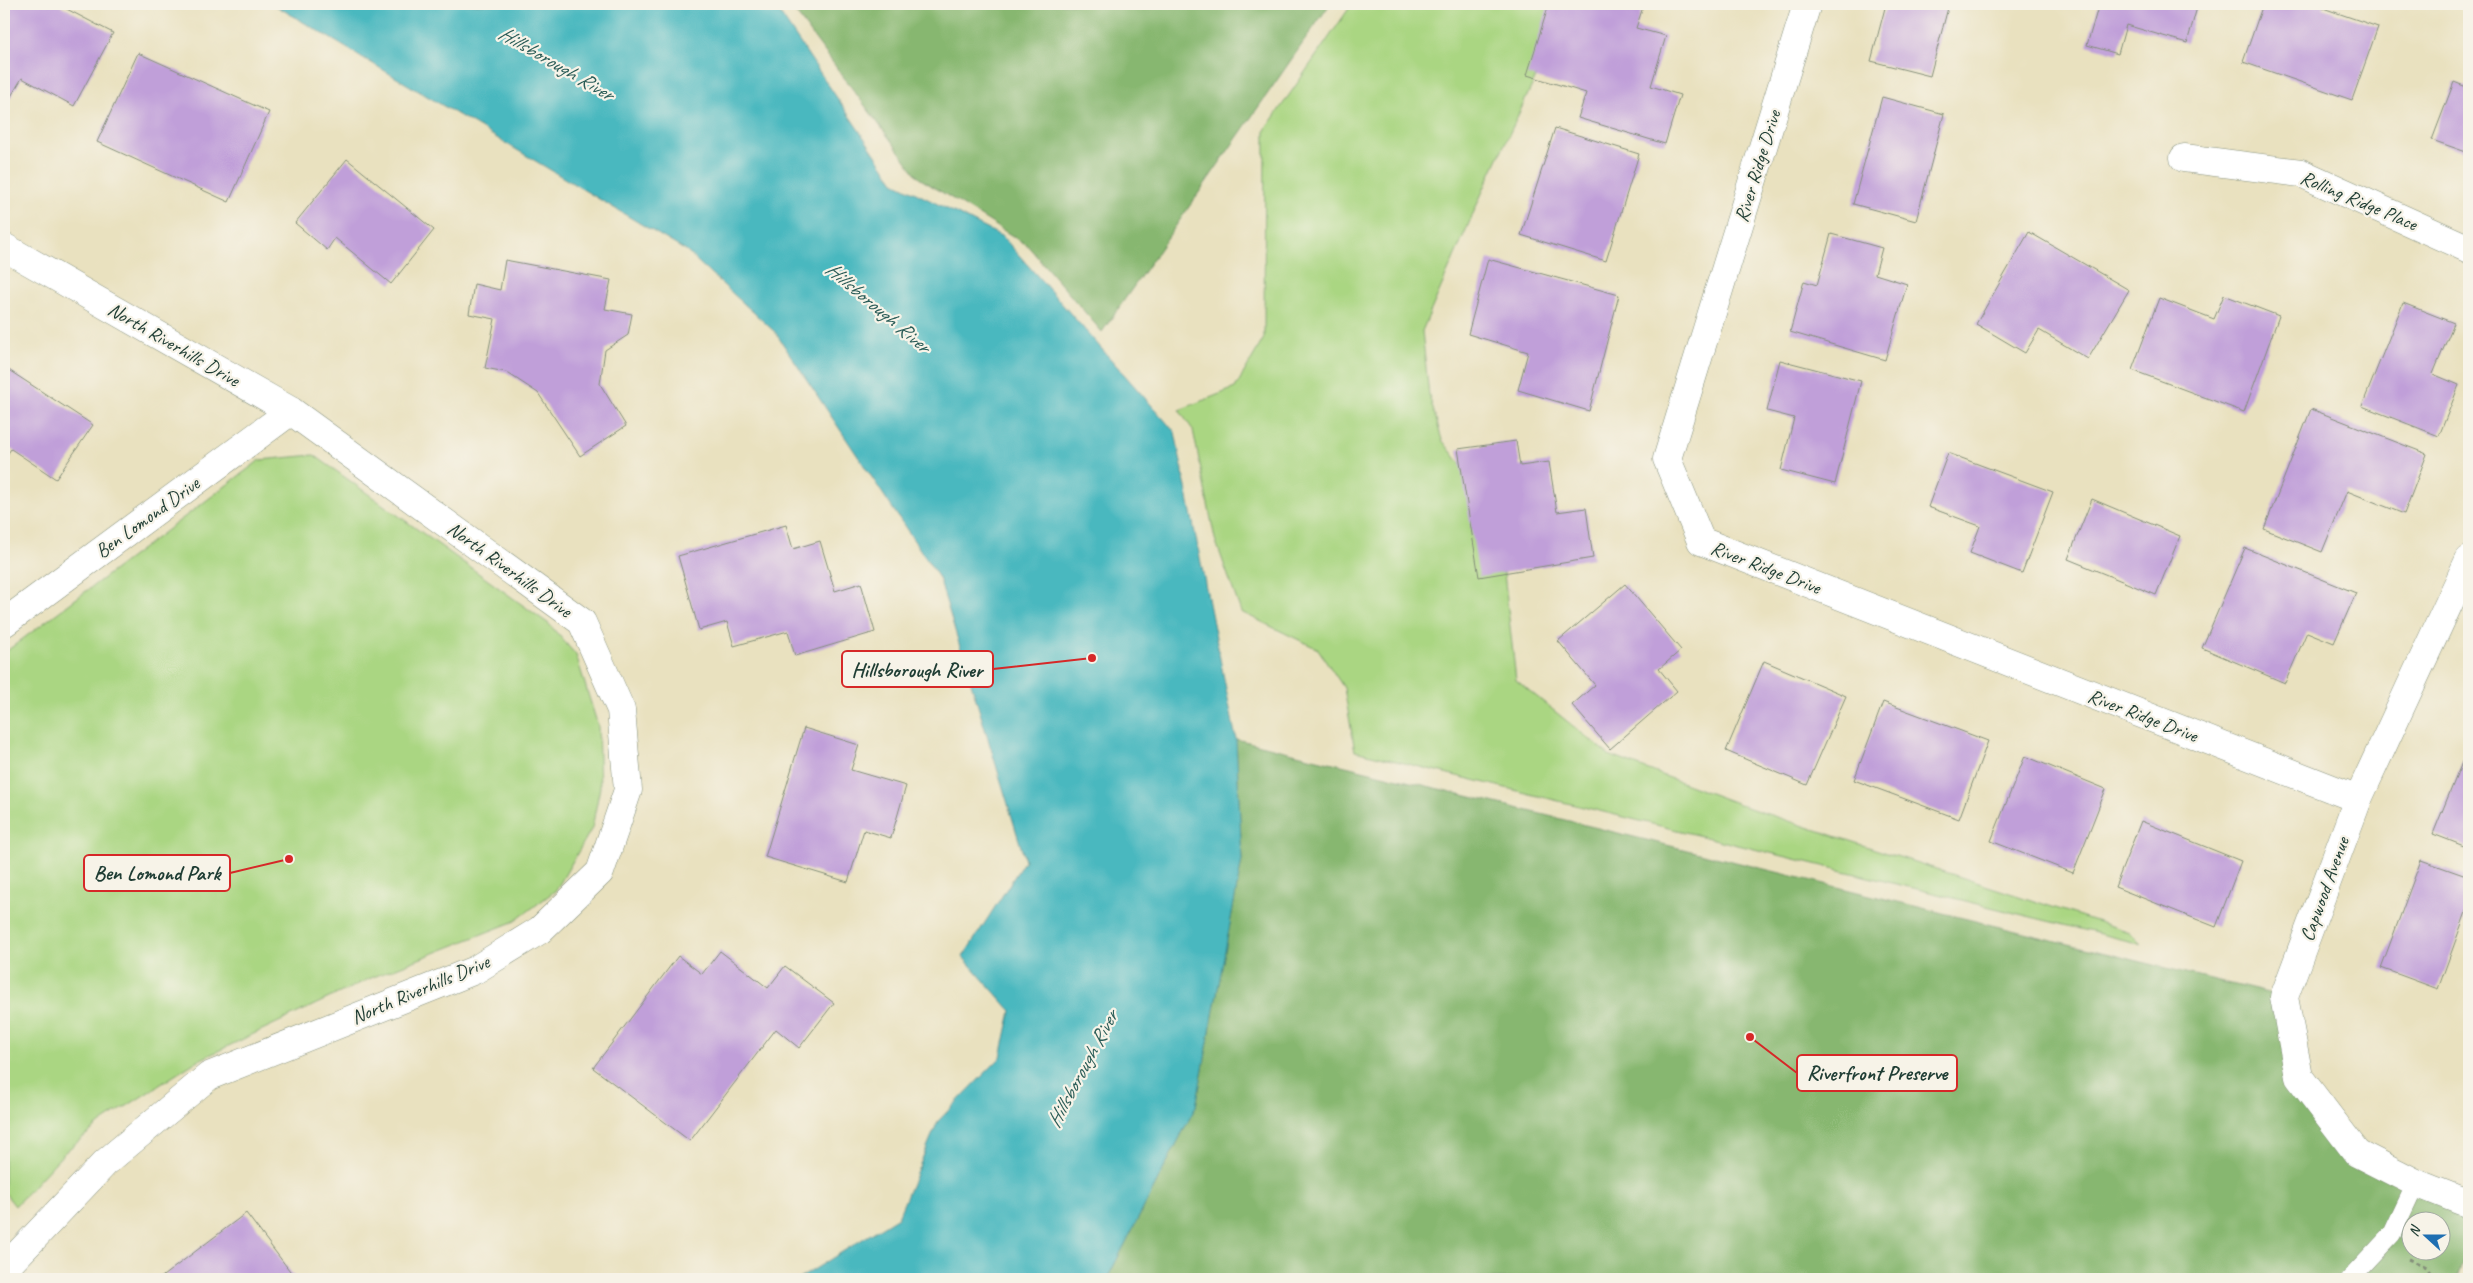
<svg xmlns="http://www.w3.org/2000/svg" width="2473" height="1283" viewBox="0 0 2473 1283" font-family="Caveat,sans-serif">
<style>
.green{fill:#aad682;stroke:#648a5b}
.forest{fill:#87b770;stroke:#537a52;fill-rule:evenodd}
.water{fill:#49b8bf;stroke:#347a7a}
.building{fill:#c09fd9}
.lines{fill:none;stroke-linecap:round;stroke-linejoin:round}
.service-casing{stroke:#848f7a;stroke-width:19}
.minor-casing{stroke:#848f7a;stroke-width:29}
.tertiary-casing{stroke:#848f7a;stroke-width:29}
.path{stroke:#848f7a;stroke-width:3;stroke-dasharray:4 4;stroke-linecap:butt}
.service{stroke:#fff;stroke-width:18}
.minor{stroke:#fff;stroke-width:28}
.tertiary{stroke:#fff;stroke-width:28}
.labels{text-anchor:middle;stroke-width:4.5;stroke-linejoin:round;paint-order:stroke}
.street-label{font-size:20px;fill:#1f3d34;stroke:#f7f3e8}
.water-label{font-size:21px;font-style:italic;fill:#2a5c57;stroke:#f7f3e8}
.leader{fill:none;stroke:#d62828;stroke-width:2}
.callout-dot{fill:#d62828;stroke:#f7f3e8;stroke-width:2}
.callout{fill:#f7f3e8;stroke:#d62828;stroke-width:2}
.callout-label{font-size:21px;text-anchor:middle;font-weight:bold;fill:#1f3d34}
</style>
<rect width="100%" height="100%" fill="#f7f3e8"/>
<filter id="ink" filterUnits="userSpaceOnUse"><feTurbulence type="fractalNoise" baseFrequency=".02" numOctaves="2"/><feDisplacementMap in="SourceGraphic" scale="10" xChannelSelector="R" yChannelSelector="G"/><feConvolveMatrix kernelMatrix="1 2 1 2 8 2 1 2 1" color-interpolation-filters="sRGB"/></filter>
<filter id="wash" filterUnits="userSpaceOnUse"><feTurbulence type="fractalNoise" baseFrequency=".0096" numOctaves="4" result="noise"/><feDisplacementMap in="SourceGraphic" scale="20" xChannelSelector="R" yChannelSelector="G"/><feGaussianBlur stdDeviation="1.12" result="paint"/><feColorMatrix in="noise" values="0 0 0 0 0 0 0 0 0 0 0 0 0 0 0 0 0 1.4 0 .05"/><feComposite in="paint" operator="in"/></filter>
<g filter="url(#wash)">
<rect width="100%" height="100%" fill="#e9e1bf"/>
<!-- green -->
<g class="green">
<polygon points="1352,4 1570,4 1486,184 1422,331 1429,395 1442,440 1497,511 1516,680 1609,755 1752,809 2129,932 2141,944 1355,751 1344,688 1318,649 1241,612 1215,539 1193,430 1179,410 1235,388 1264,338 1265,130"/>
<polygon points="314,455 549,624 576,655 598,726 600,787 592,828 556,890 515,921 371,978 197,1061 102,1122 65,1152 15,1206 4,1192 4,653 260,460"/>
</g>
<!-- forest -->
<g class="forest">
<polygon points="785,4 1330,4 1102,332 1027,245 919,178 792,8"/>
<path d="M1236,739L2284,997L2299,1077L2357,1153L2469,1204V1243L2456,1279H1107L1196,1106L1242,860ZM2410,1220H2440V1250H2410Z"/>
</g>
<!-- water -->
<polygon class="water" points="273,4 765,4 779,12 894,182 1003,237 1175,432 1236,739 1242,860 1196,1106 1107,1279 799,1279 898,1217 938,1121 1001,1057 1011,1011 963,957 1025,860 939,578 775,332 686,251"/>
<g id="blocks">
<!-- building -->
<g class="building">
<polygon points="4,4 57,4 113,33 74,106 22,78 7,103 4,101"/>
<polygon points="1549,4 1644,4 1636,28 1666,36 1651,86 1680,95 1665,144 1578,118 1586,93 1527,75"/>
<polygon points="1886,4 1949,4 1930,76 1871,61"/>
<polygon points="2099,4 2198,4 2187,43 2126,25 2118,54 2087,45"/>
<polygon points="2263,4 2324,4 2323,8 2378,27 2352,100 2243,62"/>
<polygon points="138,53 269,112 229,202 97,142"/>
<polygon points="2454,82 2469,88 2469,153 2432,140"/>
<polygon points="1882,97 1944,114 1916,221 1853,204"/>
<polygon points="1555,128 1639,154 1606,261 1521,235"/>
<polygon points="347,159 434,230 391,284 335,238 327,250 295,223"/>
<polygon points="2029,232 2129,290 2088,359 2039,330 2025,353 1976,324"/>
<polygon points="1831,234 1882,248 1875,274 1907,284 1885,360 1790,332 1804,281 1817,285"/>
<polygon points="1488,259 1619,295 1589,411 1518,390 1528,352 1468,334"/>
<polygon points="505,260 611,280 605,309 632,314 628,335 605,350 600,384 626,426 580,456 538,393 506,372 485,368 495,319 469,314 474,284 500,290"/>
<polygon points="2224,295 2279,316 2244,412 2132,370 2159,298 2214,319"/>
<polygon points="2403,303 2454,323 2433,374 2459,385 2439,436 2362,406"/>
<polygon points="1780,360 1861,381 1835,484 1781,470 1794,418 1767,411"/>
<polygon points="4,367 93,425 56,479 11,449 4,459"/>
<polygon points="2311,409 2427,454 2404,514 2347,491 2322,552 2264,529"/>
<polygon points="1516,441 1520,466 1549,462 1557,512 1586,508 1593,558 1479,577 1458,449"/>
<polygon points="1948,453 2053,492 2022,573 1970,553 1980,526 1928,507"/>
<polygon points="2092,499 2180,536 2156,595 2068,559"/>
<polygon points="786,525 793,549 820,541 835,591 861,583 875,632 795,656 788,631 734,646 727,622 699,630 678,556"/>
<polygon points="2245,548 2356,593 2334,643 2307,632 2285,683 2202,648"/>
<polygon points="1625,584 1681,650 1659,669 1677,691 1610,749 1572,705 1595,685 1558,641"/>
<polygon points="1764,661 1846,696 1807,785 1726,751"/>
<polygon points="1883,702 1988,741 1959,819 1854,780"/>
<polygon points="804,728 859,745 851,770 906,786 891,838 864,830 848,882 765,857"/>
<polygon points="2469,745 2469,848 2433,834"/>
<polygon points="2025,756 2106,789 2073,873 1991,841"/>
<polygon points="2141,821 2241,861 2216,927 2115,887"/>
<polygon points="2421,860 2469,877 2469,904 2438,989 2381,968"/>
<polygon points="720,951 768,988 785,966 834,1003 799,1048 776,1029 690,1141 593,1068 678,956 702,974"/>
<polygon points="246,1213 296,1279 159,1279"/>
</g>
</g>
</g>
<g filter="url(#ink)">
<use href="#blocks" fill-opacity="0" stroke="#848f7a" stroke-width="1"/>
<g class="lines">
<!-- service casing -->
<g class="service-casing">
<polyline id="service" points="2350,1279 2392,1234 2416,1183"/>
</g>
<!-- minor casing -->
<g class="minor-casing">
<g id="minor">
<polyline points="1807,4 1667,459 1701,541 2358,799"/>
<polyline points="2184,158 2301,173 2469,249"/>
<polyline points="4,247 291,411 582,622 621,710 628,790 600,872 540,930 475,970 209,1076 105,1163 4,1269"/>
<polyline points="4,623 291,411"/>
<polyline points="2416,1183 2357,1153 2299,1077 2284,997 2358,799 2469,560"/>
</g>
</g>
<!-- tertiary casing -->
<g class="tertiary-casing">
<polyline id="tertiary" points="2416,1183 2469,1204"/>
</g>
<!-- path -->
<polyline class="path" points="2408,1259 2427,1267 2433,1279"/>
<!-- service -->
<use href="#service" class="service"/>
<!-- minor -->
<use href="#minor" class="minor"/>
<!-- tertiary -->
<use href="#tertiary" class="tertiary"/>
</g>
</g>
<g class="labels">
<!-- street labels -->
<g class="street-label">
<text transform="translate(1757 166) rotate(-73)" y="7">River Ridge Drive</text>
<text transform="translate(2359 200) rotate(23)" y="7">Rolling Ridge Place</text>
<text transform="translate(174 344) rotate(30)" y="7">North Riverhills Drive</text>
<text transform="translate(147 517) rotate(-36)" y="7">Ben Lomond Drive</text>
<text transform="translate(1766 567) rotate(21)" y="7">River Ridge Drive</text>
<text transform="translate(510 569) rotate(36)" y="7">North Riverhills Drive</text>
<text transform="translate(2143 715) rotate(21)" y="7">River Ridge Drive</text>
<text transform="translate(2324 889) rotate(-70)" y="7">Capwood Avenue</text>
<text transform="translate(420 989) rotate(-23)" y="7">North Riverhills Drive</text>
</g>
<!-- water labels -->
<g class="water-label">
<text transform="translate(556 63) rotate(30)" y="7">Hillsborough River</text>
<text transform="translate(878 307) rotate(40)" y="7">Hillsborough River</text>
<text transform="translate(1082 1069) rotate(-62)" y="7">Hillsborough River</text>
</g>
</g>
<!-- callouts -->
<path class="leader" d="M1092 658L993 669M289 859L230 873M1750 1037L1797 1073"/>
<g class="callout-dot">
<circle cx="1092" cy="658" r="5"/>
<circle cx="289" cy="859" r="5"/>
<circle cx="1750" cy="1037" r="5"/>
</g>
<g class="callout">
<rect x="842" y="651" width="151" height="36" rx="5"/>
<rect x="84" y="855" width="146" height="36" rx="5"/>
<rect x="1797" y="1055" width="160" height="36" rx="5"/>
</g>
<g class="callout-label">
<text x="917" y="677">Hillsborough River</text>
<text x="157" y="880">Ben Lomond Park</text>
<text x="1877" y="1080">Riverfront Preserve</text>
</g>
<!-- margin -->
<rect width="2473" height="1283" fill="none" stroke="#f7f3e8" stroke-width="20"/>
<!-- north arrow -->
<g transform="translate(2426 1236) rotate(291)"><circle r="24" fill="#f7f3e8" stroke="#a1aaa0"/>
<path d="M0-4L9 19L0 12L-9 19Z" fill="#1f6fb2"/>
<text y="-8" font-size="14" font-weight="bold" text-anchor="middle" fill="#1f3d34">N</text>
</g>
</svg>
